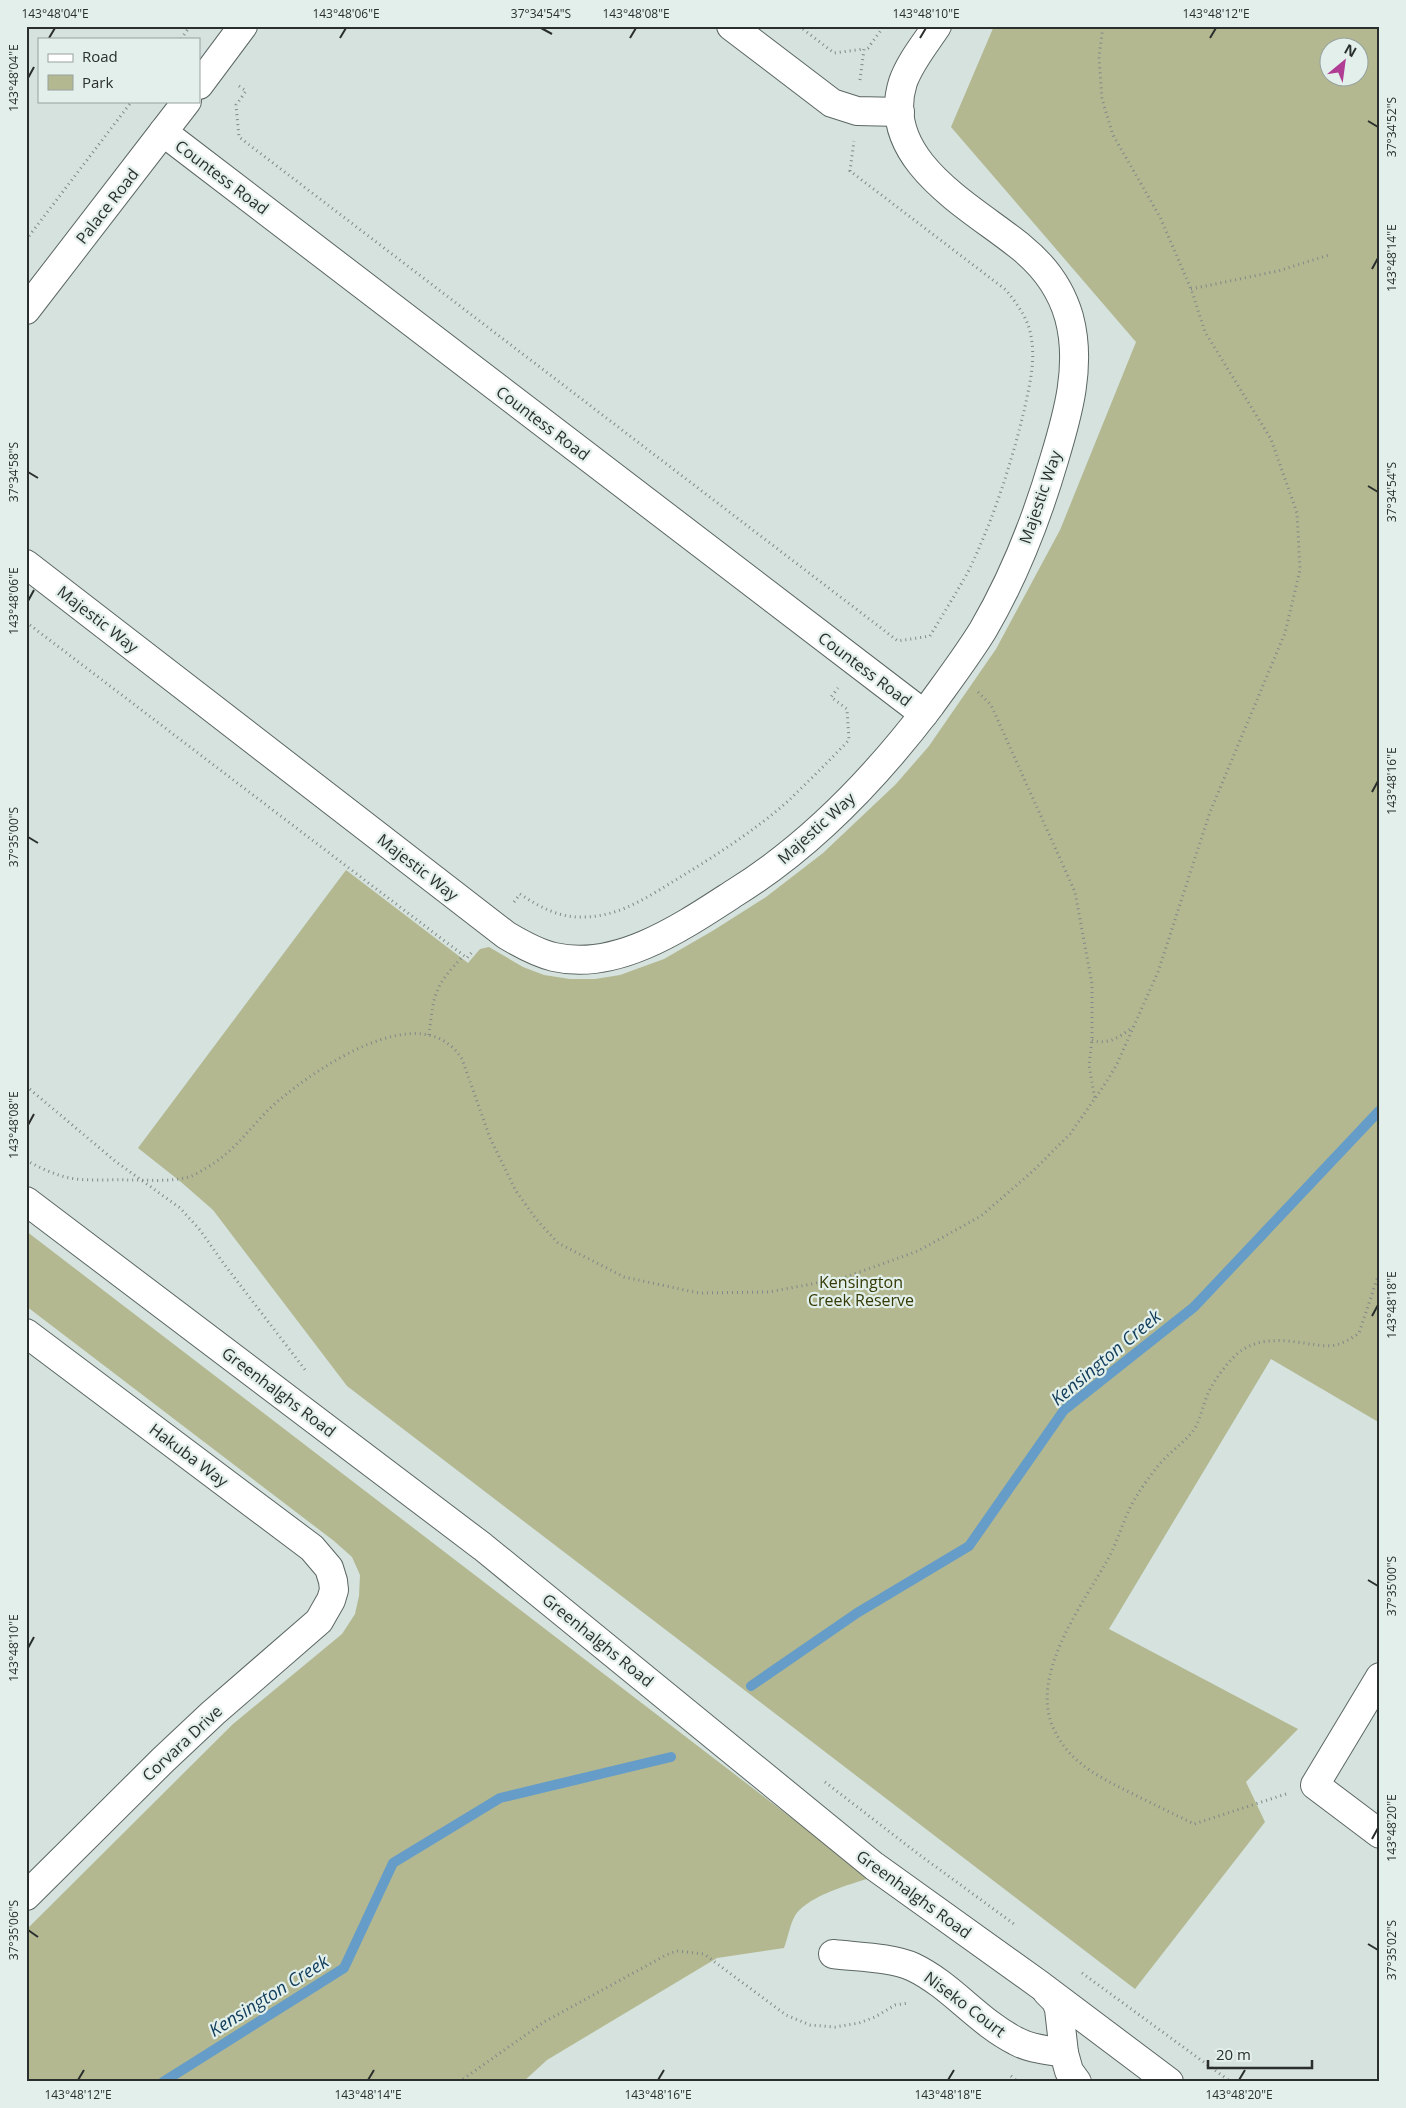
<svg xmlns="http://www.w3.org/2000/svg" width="1406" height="2108" viewBox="0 0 1406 2108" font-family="'Open Sans',sans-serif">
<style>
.green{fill:#b3b891;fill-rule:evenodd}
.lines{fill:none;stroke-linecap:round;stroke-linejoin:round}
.stream{stroke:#659dc8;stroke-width:10}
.minor-casing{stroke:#5c6764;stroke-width:30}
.path{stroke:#808987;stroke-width:3;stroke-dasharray:1 4;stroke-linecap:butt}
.minor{stroke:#fff;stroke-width:28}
.ticks{fill:none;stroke:#2a2f2e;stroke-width:2}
.labels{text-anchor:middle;stroke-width:4.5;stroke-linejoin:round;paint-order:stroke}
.street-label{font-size:16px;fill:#2a2f2e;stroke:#e2efeb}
.park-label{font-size:16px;fill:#363a05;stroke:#e2efeb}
.water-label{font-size:18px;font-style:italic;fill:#113d5b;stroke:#e2efeb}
.neatline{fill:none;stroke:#2a2f2e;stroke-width:2}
.ticks-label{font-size:12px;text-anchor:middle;fill:#2a2f2e}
</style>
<rect width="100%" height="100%" fill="#d5e2de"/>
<!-- green -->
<g class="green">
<path d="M994,26H1380V1423L1271,1359L1109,1629L1298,1729L1246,1782L1265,1822L1135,1989L347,1386L213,1210L181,1182L138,1148L346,870L468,963L480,949L489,947L523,967L544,975L570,979H595L620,975L664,959L714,930L766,897L823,853L896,784L929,746L996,649L1060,530L1136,342L951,127ZM1328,48H1358V78H1328Z"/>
<path d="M26,1231L870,1878C848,1885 811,1895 796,1914C790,1923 788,1938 784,1948L717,1958L547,2060L523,2082H26V1930L233,1724L342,1634L355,1614L359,1596L360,1575L352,1557L334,1541L26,1306Z"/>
</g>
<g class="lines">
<!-- stream -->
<g class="stream">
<polyline points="751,1686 857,1613 969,1546 1064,1410 1194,1307 1380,1110"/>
<polyline points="163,2082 344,1968 393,1863 500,1798 671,1757"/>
</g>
<!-- minor casing -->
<g class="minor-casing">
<g id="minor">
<polyline points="731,26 832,103 857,111 900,112"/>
<polyline points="199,85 243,26"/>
<polyline points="163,132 924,714"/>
<polyline points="26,310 187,101"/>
<path d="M26,564L506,935C521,944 537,953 554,957C618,972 685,925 736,892C813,844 876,777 930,706C948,681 967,656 983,630C1014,577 1037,518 1054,460C1068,414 1082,365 1069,317C1061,289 1044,266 1022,248C974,208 878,161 903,82C910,62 925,44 937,26"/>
<polyline points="26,1201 483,1547 874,1866 1040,1985 1169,2082"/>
<polyline points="26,1333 312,1548 329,1568 333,1581 334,1590 331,1600 319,1621 213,1713 163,1760 26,1896"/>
<polyline points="1380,1677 1315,1785 1380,1834"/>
<path d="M833,1954C857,1957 891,1957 913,1967C951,1985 978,2022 1016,2041C1030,2049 1047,2050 1064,2053L1069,2071L1077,2082"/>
<polyline points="1047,1992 1056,2001 1059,2009 1064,2053"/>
</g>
</g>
<!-- path -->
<g class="path">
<polyline points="799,26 834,53 864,49"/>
<polyline points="181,39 190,26"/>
<polyline points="860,80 864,49 868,48 884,26"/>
<path d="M239,86L246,91L236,105L239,137L898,641L930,636C943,614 957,592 969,570C993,520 1011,465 1024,411C1029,387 1036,362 1031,336C1028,318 1017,304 1006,290L850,171L854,141"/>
<polyline points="26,240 132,101"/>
<polyline points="1191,289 1278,271 1329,255"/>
<polyline points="26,622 467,958 473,951"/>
<polyline points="978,692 991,705 1075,892 1092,984 1092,1040 1089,1065 1095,1100"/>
<path d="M514,902L520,894C540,907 559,918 583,917C618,917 646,898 674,881C713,857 753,832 787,802C808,782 829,761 849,740L847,709L831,697L838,688"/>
<path d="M429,1035C434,992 434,987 464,955"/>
<path d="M1092,1040C1107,1046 1121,1036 1133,1027"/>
<polyline points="26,1086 115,1161 180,1208 200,1230 224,1264 306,1371"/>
<path d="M26,1160C38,1167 51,1173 65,1177C85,1182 108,1179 129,1180C149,1180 170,1182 189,1177C195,1175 201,1171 206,1168C238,1150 251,1124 278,1101C317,1068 422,995 462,1059L490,1138L516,1191L536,1219L558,1243L624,1277L699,1293L769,1292L843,1278L918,1251L981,1216L1033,1171L1070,1134L1105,1084L1116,1066L1158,972L1210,812L1285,633L1300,570L1297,513L1271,439L1205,332L1191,289L1160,217L1113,135L1102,99L1099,57L1103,26"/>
<polyline points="825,1782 917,1853 1014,1924"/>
<path d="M1286,1794L1194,1824C1174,1814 1153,1804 1133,1794C1099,1777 1067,1762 1052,1725C1031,1672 1083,1604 1108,1559C1119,1539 1124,1516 1136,1497C1142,1487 1150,1476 1158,1466C1169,1452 1185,1443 1195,1428C1201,1417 1203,1405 1208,1393C1215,1379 1226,1364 1237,1354C1258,1336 1285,1340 1310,1344C1318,1345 1327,1347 1336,1345C1344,1343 1352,1338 1359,1333L1380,1270"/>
<polyline points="1082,1973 1231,2082"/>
<polyline points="1011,2076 1018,2082"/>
<polyline points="26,2080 31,2082"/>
<polyline points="459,2082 544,2022 666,1955 677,1951 704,1954 786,2015 810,2025 835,2027 859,2023 875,2017 895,2005 909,2003"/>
</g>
<!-- minor -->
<use href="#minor" class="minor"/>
</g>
<!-- ticks -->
<path class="ticks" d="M541,28L552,34M49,38L55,28M340,38L346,28M630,38L636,28M920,38L926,28M1210,38L1216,28M28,78L34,67M1368,121L1378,127M1372,269L1378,258M28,472L38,478M1368,486L1378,492M28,601L34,590M1372,792L1378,781M28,837L38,843M28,1125L34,1114M1372,1316L1378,1305M1368,1580L1378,1586M28,1648L34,1637M1372,1839L1378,1828M28,1930L38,1937M1368,1944L1378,1950M78,2080L84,2070M368,2080L374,2070M658,2080L664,2070M948,2080L954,2070M1239,2080L1245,2070"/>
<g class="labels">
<!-- street labels -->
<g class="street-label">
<text transform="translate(222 177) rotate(37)" y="6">Countess Road</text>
<text transform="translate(107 206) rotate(-52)" y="6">Palace Road</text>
<text transform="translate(543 423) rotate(37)" y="6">Countess Road</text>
<text transform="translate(1040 497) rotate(-71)" y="6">Majestic Way</text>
<text transform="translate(98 619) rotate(38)" y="6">Majestic Way</text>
<text transform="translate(865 669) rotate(37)" y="6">Countess Road</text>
<text transform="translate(816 828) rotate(-42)" y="6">Majestic Way</text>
<text transform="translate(418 867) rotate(38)" y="6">Majestic Way</text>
<text transform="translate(279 1392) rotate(37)" y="6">Greenhalghs Road</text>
<text transform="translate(189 1455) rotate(37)" y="6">Hakuba Way</text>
<text transform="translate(598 1640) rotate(39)" y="6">Greenhalghs Road</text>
<text transform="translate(182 1743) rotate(-43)" y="6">Corvara Drive</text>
<text transform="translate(914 1894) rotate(36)" y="6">Greenhalghs Road</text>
<text transform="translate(965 2004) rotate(37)" y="6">Niseko Court</text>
</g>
<!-- park labels -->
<g class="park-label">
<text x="861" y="1288">Kensington<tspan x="861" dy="18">Creek Reserve</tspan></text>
</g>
<!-- water labels -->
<g class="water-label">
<text transform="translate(1106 1358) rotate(-40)" y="6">Kensington Creek</text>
<text transform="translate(269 1996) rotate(-32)" y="6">Kensington Creek</text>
</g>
</g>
<!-- border -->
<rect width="1406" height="2108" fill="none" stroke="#e2efeb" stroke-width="55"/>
<!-- legend -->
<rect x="38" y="38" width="162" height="65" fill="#e2efeb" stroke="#98a29f"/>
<rect x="48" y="54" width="25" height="8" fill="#ffffff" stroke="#98a29f"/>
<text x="82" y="62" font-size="15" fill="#2a2f2e">Road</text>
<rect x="48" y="75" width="25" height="15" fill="#b3b891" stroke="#98a29f"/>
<text x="82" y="88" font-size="15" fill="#2a2f2e">Park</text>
<!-- north arrow -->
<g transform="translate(1344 62) rotate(29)"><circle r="24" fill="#e2efeb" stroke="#98a29f"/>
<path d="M0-4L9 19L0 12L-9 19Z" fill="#b03c94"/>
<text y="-8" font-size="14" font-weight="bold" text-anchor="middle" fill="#2a2f2e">N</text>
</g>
<!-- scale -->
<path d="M1208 2060v8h104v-8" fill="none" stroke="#2a2f2e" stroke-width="2.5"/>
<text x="1216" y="2060" font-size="15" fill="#2a2f2e" stroke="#e2efeb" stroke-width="4" paint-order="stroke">20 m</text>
<rect x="28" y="28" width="1350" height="2052" class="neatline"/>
<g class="ticks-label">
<text x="55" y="18">143°48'04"E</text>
<text x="346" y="18">143°48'06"E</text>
<text x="541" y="18">37°34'54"S</text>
<text x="636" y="18">143°48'08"E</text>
<text x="926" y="18">143°48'10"E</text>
<text x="1216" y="18">143°48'12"E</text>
<text transform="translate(14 78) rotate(-90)" y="4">143°48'04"E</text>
<text transform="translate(1392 127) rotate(-90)" y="4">37°34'52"S</text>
<text transform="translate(1392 258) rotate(-90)" y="4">143°48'14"E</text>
<text transform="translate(14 472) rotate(-90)" y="4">37°34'58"S</text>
<text transform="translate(1392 492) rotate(-90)" y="4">37°34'54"S</text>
<text transform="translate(14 601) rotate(-90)" y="4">143°48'06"E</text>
<text transform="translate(1392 781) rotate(-90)" y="4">143°48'16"E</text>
<text transform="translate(14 837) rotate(-90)" y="4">37°35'00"S</text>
<text transform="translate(14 1125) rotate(-90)" y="4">143°48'08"E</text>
<text transform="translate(1392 1305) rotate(-90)" y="4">143°48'18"E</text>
<text transform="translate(1392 1586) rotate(-90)" y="4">37°35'00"S</text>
<text transform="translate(14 1648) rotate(-90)" y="4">143°48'10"E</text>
<text transform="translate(1392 1828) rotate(-90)" y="4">143°48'20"E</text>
<text transform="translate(14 1930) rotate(-90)" y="4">37°35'06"S</text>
<text transform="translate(1392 1950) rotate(-90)" y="4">37°35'02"S</text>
<text x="78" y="2099">143°48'12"E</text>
<text x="368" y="2099">143°48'14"E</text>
<text x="658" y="2099">143°48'16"E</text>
<text x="948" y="2099">143°48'18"E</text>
<text x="1239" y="2099">143°48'20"E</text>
</g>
</svg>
